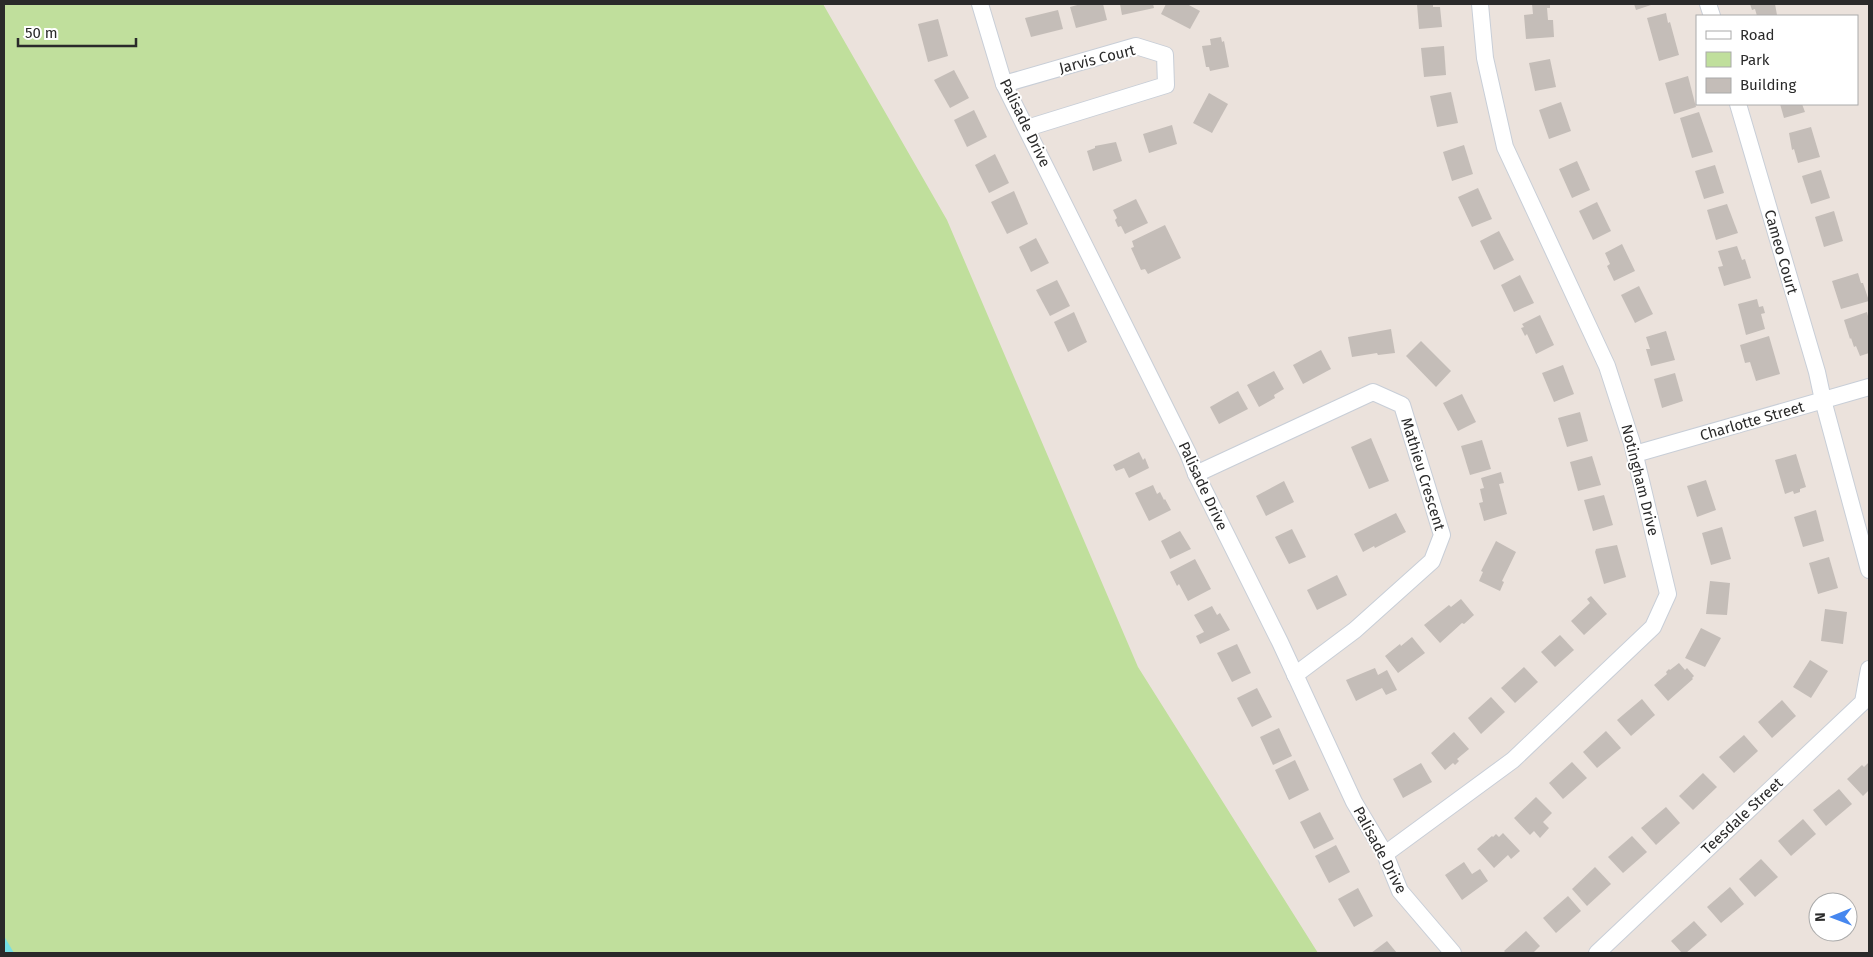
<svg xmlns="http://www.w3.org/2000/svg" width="1873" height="957" viewBox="0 0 1873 957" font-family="'Fira Sans',sans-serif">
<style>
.green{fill:#c0df9c}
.water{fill:#75e0e7}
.building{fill:#c4bdb8}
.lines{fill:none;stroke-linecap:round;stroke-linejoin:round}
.street-casing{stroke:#c8ced7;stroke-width:18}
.street{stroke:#fff;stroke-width:16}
.labels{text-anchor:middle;stroke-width:4;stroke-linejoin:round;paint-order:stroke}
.street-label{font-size:15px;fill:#2a2a2a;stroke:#fff}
</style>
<rect width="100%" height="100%" fill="#ebe2dc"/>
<!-- green -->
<polygon class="green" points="4,4 823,4 947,220 1138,667 1318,953 4,953"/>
<!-- water -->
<polygon class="water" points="4,936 14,953 4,953"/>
<!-- building -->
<g class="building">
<polygon points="1081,4 1103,4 1107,20 1076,28 1070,7"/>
<polygon points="1120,4 1153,4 1154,8 1122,15"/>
<polygon points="1166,4 1187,4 1200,11 1190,29 1161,14"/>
<polygon points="1417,4 1433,4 1433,7 1440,7 1442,27 1419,29"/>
<polygon points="1532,4 1550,4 1550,8 1547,8 1548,20 1553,20 1554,37 1526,39 1524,15 1533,14"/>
<polygon points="1634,4 1654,4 1636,10"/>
<polygon points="1750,4 1775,4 1777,15 1757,16 1755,9 1752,10"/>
<polygon points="1058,10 1063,29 1031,37 1025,18"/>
<polygon points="1666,13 1668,23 1670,22 1679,55 1659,61 1647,18"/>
<polygon points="938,19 948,56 928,62 918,24"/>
<polygon points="1221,37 1222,42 1224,41 1229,67 1210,71 1209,67 1206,67 1202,46 1211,45 1210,39"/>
<polygon points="1444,46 1446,75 1424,77 1421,48"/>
<polygon points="1550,59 1556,87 1535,91 1529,63"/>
<polygon points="954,70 969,98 950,108 934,80"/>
<polygon points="1688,76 1696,107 1674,114 1665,83"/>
<polygon points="1451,92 1458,123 1437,127 1430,96"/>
<polygon points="1209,93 1228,104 1212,133 1193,123"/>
<polygon points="1561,102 1571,131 1549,139 1539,110"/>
<polygon points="1780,104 1802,104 1805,112 1784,118"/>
<polygon points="974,110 987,137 967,147 954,120"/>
<polygon points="1699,112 1713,152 1692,158 1680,118"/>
<polygon points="1172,125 1177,144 1149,153 1143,134"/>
<polygon points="1811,127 1820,157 1798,163 1794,149 1792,150 1789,133"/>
<polygon points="1116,142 1122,161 1093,171 1087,151 1095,148 1095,146"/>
<polygon points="1464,145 1473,174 1452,181 1443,152"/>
<polygon points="995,154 1009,183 989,193 975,165"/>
<polygon points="1577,161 1590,190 1572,198 1559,169"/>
<polygon points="1715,165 1724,193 1704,199 1695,171"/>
<polygon points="1821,170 1830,198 1811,204 1802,176"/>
<polygon points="1478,188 1492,219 1472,227 1458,197"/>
<polygon points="1014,191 1028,224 1007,234 991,202"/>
<polygon points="1136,199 1148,223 1125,234 1121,226 1118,227 1115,220 1117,218 1113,210"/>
<polygon points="1597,202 1611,231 1593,240 1579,211"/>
<polygon points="1727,204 1738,233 1716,240 1707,210"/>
<polygon points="1834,211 1843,241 1824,247 1815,217"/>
<polygon points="1165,225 1181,258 1148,274 1145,269 1141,270 1131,248 1134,247 1132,241"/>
<polygon points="1499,231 1514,260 1494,270 1480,241"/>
<polygon points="1036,238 1049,263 1031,272 1019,247"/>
<polygon points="1622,244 1635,271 1614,281 1607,266 1610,264 1605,253"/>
<polygon points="1737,246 1742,260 1745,259 1751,278 1724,286 1718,267 1723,266 1718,251"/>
<polygon points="1858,273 1861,283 1863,283 1869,301 1841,309 1832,281"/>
<polygon points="1520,275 1534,303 1514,312 1501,285"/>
<polygon points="1057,280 1070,306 1050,316 1036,290"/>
<polygon points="1639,286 1653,314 1635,323 1621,295"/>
<polygon points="1757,299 1759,307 1763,306 1765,313 1761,314 1765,329 1746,335 1738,304"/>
<polygon points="1074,312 1087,342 1068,352 1054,322"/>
<polygon points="1867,312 1869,320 1869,353 1860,356 1856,346 1854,347 1851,338 1850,339 1844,320"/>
<polygon points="1540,315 1554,345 1536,354 1527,334 1525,336 1521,328 1524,327 1522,324"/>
<polygon points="1391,329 1395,353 1378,355 1377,353 1352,357 1348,337"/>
<polygon points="1666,331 1675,360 1651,366 1646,349 1650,349 1646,337"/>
<polygon points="1769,336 1780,374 1756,381 1750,362 1745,363 1740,345"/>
<polygon points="1421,341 1451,371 1436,387 1406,356"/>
<polygon points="1321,350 1331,369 1303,384 1293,365"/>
<polygon points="1563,365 1574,394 1554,402 1542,373"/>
<polygon points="1274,371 1284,389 1274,395 1275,398 1259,407 1247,385"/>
<polygon points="1675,373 1683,401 1662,408 1654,379"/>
<polygon points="1238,391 1248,409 1219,424 1210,407"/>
<polygon points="1462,394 1476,422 1458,431 1443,403"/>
<polygon points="1580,412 1588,441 1567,447 1558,418"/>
<polygon points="1371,438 1389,481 1369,489 1351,447"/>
<polygon points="1482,440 1491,469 1470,475 1461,446"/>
<polygon points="1139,452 1143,460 1145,458 1149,468 1129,478 1124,468 1116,471 1113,465"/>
<polygon points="1796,454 1806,487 1800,489 1800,492 1794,494 1793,491 1785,494 1775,460"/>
<polygon points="1592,456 1601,485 1578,491 1570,462"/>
<polygon points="1501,472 1504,483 1499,484 1507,514 1484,521 1479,503 1483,502 1480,489 1484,488 1481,478"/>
<polygon points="1706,480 1716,510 1697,517 1687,486"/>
<polygon points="1284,481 1294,502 1266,516 1256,496"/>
<polygon points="1153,485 1157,494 1160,492 1164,500 1165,499 1171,510 1149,521 1135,493"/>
<polygon points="1604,495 1613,525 1593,531 1584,500"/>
<polygon points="1816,510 1824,541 1803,547 1794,517"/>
<polygon points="1396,513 1406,532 1375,548 1374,546 1363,552 1354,534"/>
<polygon points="1722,527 1731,559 1711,565 1702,533"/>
<polygon points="1292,529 1306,557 1289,564 1275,537"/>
<polygon points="1180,531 1191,549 1170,559 1161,541"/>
<polygon points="1496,541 1516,552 1502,581 1504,582 1500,591 1479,581 1483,572 1481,571"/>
<polygon points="1617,545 1626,577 1604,584 1595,552 1596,549"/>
<polygon points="1829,557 1838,588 1818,594 1809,563"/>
<polygon points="1195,559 1211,589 1188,601 1179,584 1177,586 1170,572"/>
<polygon points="1337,575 1347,595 1317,610 1307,590"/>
<polygon points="1710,581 1730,583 1727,615 1706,614"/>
<polygon points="1591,596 1607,614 1584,635 1571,621 1590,603 1587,599"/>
<polygon points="1461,599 1474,615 1464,624 1462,623 1440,643 1424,625 1449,605 1451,607"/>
<polygon points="1212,606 1217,615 1220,613 1230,630 1200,644 1196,636 1204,632 1194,615"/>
<polygon points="1825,609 1847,612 1843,644 1821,641"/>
<polygon points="1701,628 1721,638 1705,667 1685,658"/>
<polygon points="1560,635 1574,650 1555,667 1541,652"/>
<polygon points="1412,637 1425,653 1398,673 1385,656 1400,644 1401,646"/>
<polygon points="1237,644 1251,673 1232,682 1217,653"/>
<polygon points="1810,660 1828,671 1811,698 1793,687"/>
<polygon points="1679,663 1685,670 1687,668 1694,676 1692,678 1693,679 1668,701 1654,685 1667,674 1666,672 1669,669 1670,670"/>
<polygon points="1524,667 1538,682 1515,703 1501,688"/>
<polygon points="1375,668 1378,675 1387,670 1397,690 1386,695 1382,688 1356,701 1346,680"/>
<polygon points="1257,688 1272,717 1252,727 1237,698"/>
<polygon points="1491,697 1505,712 1481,734 1468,718"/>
<polygon points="1642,699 1655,715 1631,736 1617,720"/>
<polygon points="1782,700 1796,716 1772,738 1758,722"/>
<polygon points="1279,728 1292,756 1273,765 1260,737"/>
<polygon points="1606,731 1621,748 1597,768 1583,752"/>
<polygon points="1454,732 1469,749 1457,759 1459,761 1455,765 1453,763 1445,770 1431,753"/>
<polygon points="1744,735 1758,751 1734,773 1719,757"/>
<polygon points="1295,760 1309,790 1289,800 1275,770"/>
<polygon points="1572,762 1587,778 1563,799 1549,783"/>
<polygon points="1869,762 1869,790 1863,796 1847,779 1862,765 1864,767"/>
<polygon points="1421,763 1432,782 1403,798 1393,779"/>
<polygon points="1703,773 1717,787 1693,810 1679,796"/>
<polygon points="1839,789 1852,804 1826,826 1813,810"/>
<polygon points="1536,797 1552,813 1543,822 1549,828 1540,838 1534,831 1530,835 1514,818"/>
<polygon points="1666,807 1680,823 1656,845 1641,828"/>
<polygon points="1320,812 1334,839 1314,849 1300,822"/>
<polygon points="1803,819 1816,834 1791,856 1778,841"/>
<polygon points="1503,833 1520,851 1511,859 1508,855 1494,868 1477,849 1492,836 1493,837 1496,834 1499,837"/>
<polygon points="1632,836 1647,852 1623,873 1608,857"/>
<polygon points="1336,845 1350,872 1329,883 1315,856"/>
<polygon points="1761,859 1778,877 1755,897 1739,879"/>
<polygon points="1464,862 1472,874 1480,869 1488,881 1462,900 1445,875"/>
<polygon points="1595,867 1611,884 1587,906 1572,889"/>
<polygon points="1730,887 1744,904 1721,923 1707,907"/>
<polygon points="1358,888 1373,916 1354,927 1338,899"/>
<polygon points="1568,896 1581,911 1556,933 1543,918"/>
<polygon points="1820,899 1822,902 1818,902 1818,925 1811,917 1818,910 1813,905"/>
<polygon points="1694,921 1707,935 1686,953 1682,953 1671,941"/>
<polygon points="1526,931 1540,946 1533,953 1506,953 1504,951"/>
<polygon points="1824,932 1843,932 1832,940"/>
<polygon points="1387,941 1397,953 1371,953"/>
</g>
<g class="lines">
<!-- street casing -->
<g class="street-casing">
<g id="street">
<polyline points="980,4 1004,84 1188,453 1196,474 1280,642 1354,802 1385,854 1400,891 1453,953"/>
<polyline points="1708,4 1712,16"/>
<polyline points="1004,84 1136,46 1165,55 1166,85 1027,128"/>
<polyline points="1738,104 1817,372 1823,400 1869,570"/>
<polyline points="1635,454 1869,387"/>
<polyline points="1196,474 1373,392 1402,405 1442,535 1432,561 1355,630 1295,675"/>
<polyline points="1385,854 1513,760 1653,627 1668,594 1632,443 1607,366 1505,147 1485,58 1480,4"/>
<polyline points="1597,953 1863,702 1869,669"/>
</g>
</g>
<!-- street -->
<use href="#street" class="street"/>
</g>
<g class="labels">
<!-- street labels -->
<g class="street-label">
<text transform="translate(1097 59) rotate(-14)" y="5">Jarvis Court</text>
<text transform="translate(1025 123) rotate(64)" y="5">Palisade Drive</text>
<text transform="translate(1781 252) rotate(74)" y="5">Cameo Court</text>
<text transform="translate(1752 421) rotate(-16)" y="5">Charlotte Street</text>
<text transform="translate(1423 474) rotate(73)" y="5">Mathieu Crescent</text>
<text transform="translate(1640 480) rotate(76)" y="5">Notingham Drive</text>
<text transform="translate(1203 486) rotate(65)" y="5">Palisade Drive</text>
<text transform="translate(1742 816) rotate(-43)" y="5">Teesdale Street</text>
<text transform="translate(1380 850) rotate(62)" y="5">Palisade Drive</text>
</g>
</g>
<!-- border -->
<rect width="1873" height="957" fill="none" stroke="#2a2a2a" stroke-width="10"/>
<!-- legend -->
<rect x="1696" y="15" width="162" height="90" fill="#ffffff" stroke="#aaaaaa"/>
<rect x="1706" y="31" width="25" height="8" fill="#ffffff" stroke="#aaaaaa"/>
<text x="1740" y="40" font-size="15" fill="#2a2a2a">Road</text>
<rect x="1706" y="52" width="25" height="15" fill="#c0df9c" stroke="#aaaaaa"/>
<text x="1740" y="65" font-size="15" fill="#2a2a2a">Park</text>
<rect x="1706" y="78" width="25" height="15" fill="#c4bdb8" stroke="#aaaaaa"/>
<text x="1740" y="90" font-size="15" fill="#2a2a2a">Building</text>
<!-- north arrow -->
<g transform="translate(1833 917) rotate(269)"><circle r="24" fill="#ffffff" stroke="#aaaaaa"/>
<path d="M0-4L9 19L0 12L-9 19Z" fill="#4687ef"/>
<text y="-8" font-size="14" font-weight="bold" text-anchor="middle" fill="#2a2a2a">N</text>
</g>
<!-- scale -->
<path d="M18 38v8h118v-8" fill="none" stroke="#2a2a2a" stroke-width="2.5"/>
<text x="25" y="38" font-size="15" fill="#2a2a2a" stroke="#ffffff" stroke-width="4" paint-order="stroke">50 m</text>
</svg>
